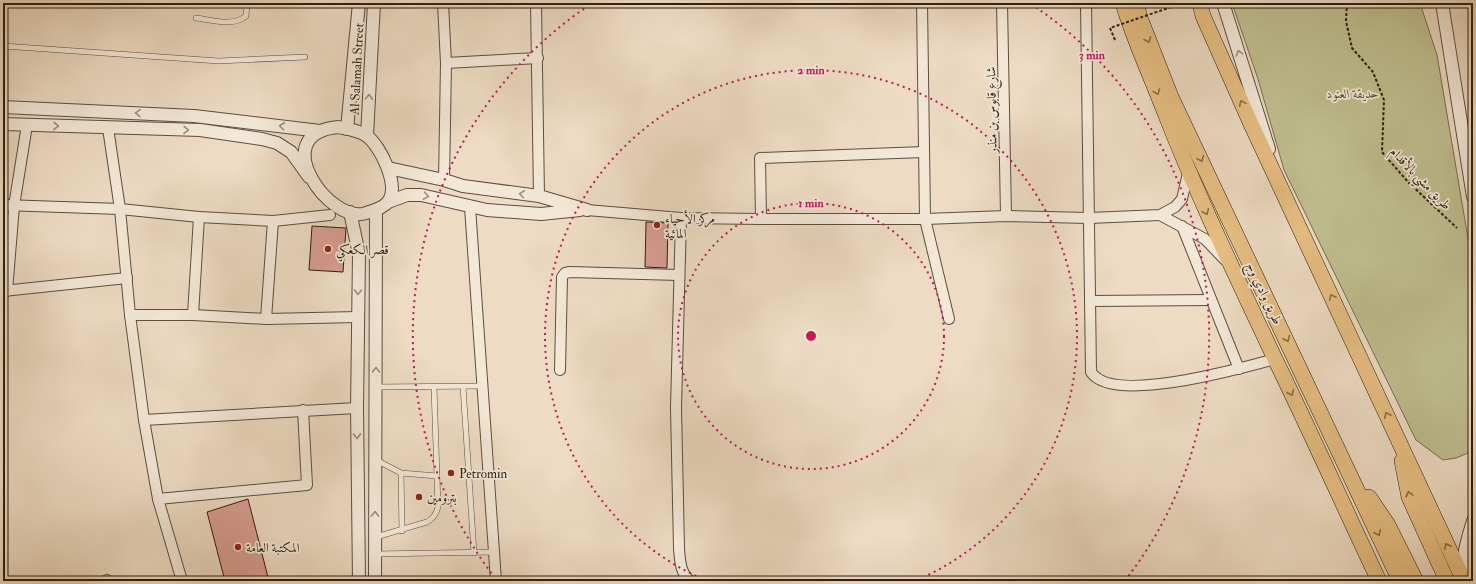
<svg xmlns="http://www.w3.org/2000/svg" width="1476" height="584" viewBox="0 0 1476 584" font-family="'IM FELL Double Pica',Amiri,serif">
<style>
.green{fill:#bfbe8f;stroke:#766e50}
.building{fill:#d89d92;stroke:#2d1f11}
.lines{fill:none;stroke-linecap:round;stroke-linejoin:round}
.service-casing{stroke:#5d4e3e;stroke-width:6}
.minor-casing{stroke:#5d4e3e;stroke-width:12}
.tertiary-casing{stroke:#5d4e3e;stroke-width:14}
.primary-casing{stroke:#2d1f11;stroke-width:16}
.path{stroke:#2d1f11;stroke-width:2;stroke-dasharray:3 2;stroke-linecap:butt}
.service{stroke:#f3e8d8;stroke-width:5}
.minor{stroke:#f3e8d8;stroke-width:10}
.tertiary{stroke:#f3e8d8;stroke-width:12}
.primary{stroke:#e6be82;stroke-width:15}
.path-bridge{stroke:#2d1f11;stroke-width:2;stroke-dasharray:3 2;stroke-linecap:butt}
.oneway{stroke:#8a6e4a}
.oneway2{stroke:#9a8e7e}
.ring{fill:none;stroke:#c2185b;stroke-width:2;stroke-dasharray:2 4}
.poi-dot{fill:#8f2418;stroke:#f3e8d8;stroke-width:1.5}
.labels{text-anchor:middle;stroke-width:3.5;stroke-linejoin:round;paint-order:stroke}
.street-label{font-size:13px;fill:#2d1f11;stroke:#f3e8d8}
.park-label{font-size:13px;font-style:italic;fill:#594f37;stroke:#f3e8d8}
.poi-label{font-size:13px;fill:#2d1f11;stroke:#f3e8d8;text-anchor:start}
.centre{fill:#c2185b;stroke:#f3e8d8;stroke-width:2}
.ring-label{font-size:12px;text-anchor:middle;font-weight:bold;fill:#c2185b;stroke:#f3e8d8;stroke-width:3.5;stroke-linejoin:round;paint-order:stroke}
</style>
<rect width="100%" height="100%" fill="#eddbc3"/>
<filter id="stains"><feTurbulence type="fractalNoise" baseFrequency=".005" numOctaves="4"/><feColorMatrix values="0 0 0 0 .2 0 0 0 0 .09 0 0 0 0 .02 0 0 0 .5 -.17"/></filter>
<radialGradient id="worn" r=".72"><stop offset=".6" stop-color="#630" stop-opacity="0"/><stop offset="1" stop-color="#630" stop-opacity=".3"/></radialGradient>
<!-- green -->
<polygon class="green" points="1232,3 1420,3 1437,55 1473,268 1473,451 1456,458 1443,460 1416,440 1284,170 1258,79"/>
<!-- building -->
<g class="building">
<polygon points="646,222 668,223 667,268 645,267"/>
<polygon points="312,226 346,228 343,272 309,270"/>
<polygon points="248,499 269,581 225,581 207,512"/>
</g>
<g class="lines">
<!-- service casing -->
<g class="service-casing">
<g id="service">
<path d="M196,18C212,20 233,27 246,16L247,3"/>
<polyline points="3,46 219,61 305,57"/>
<polyline points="376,387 483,386"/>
<polyline points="463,387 474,553"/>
<polyline points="376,460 401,473 437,476"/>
<polyline points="401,473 402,531"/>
<path d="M376,537L427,522C434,518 436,514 438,507L434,387"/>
<polyline points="375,554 494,552"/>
<polyline points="672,581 685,576"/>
</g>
</g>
<!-- minor casing -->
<g class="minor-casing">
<g id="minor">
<polyline points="443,3 446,63 444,180"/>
<polyline points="536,3 539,196"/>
<polyline points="922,3 925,219 949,319"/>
<polyline points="1002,3 1006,216"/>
<path d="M1086,3L1091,372C1112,405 1242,368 1275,359"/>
<polyline points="446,63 538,58"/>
<polyline points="108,128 120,209 130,315 144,420 158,499 182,581"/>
<polyline points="3,205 120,209 199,217 273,221 330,215"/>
<polyline points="470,207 496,581"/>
<polyline points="587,210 681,218 761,219 925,219 1006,216 1089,218 1160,215 1175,207 1182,199 1188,173"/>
<polyline points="1160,215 1205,239 1225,260"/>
<path d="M681,218L676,408L679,548C680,561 680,572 690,581"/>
<polyline points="761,219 760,158 924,152"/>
<polyline points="1182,226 1239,369"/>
<polyline points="3,291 127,278"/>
<polyline points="7,291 14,206 27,125"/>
<polyline points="1091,301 1211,300"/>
<polyline points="130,315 193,315 266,319 358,317"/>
<polyline points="193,315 199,217"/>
<polyline points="266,319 273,221"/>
<polyline points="560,370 562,277 565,273 570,272 679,275"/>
<polyline points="144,420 357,408"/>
<polyline points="158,499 307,485 303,410"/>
<polyline points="107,581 107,580"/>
</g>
</g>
<!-- tertiary casing -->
<g class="tertiary-casing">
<g id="tertiary">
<polyline points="1223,3 1269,149"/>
<polyline points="1442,3 1473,197"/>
<polyline points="3,107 194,116 320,131"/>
<polyline points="3,124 200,130 262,139 277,143 291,152 309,177"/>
<path d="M338,127C348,129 358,130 367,136C381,147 400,186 388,202C383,208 373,211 366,213C331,226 264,134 338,127Z"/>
<polyline points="347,129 359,3"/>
<polyline points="367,136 374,3"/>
<polyline points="388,168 444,180 463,186 539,196 587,210"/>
<polyline points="388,202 407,195 421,195 487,210 541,214 580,210"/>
<polyline points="350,212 359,254 357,408 359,581"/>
<path d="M1465,578C1461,558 1467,541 1473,521"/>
<polyline points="375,581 376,210"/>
</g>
</g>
<!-- primary casing -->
<g class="primary-casing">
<g id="primary">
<path d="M1123,3C1134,41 1151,76 1165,113C1198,197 1237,278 1275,359C1311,433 1344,507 1379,581"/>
<polyline points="1136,3 1140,18 1171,97 1400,581"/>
<polyline points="1200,3 1203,16 1251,124 1464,581"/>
<polyline points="1402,461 1409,497 1447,581"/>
<polyline points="1369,497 1388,525 1416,581"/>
</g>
</g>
<!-- path -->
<polyline class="path" points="1347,3 1346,21 1352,48 1373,72 1384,100 1382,152 1408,182 1457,228"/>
<!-- service -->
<use href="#service" class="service"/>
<!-- minor -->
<use href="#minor" class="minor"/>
<!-- tertiary -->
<use href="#tertiary" class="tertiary"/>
<!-- primary -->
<use href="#primary" class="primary"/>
<!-- path-bridge -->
<polyline class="path-bridge" points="1115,40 1110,28 1183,3"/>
</g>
<!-- one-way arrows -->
<defs><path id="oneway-chevron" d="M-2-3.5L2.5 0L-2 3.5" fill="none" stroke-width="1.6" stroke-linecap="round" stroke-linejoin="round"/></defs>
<g class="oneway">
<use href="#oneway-chevron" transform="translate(1148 40) rotate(68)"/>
<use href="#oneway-chevron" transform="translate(1157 92) rotate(69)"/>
<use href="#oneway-chevron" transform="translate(1242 103) rotate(-114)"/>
<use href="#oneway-chevron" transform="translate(1201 159) rotate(65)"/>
<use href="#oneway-chevron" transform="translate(1206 212) rotate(66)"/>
<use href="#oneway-chevron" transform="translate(1332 297) rotate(-115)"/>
<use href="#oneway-chevron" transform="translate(1287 339) rotate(65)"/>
<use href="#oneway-chevron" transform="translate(1291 393) rotate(65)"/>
<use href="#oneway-chevron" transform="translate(1387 415) rotate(-115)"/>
<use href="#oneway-chevron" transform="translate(1409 494) rotate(-105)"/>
<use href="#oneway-chevron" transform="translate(1378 533) rotate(65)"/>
<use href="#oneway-chevron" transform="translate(1447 546) rotate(-115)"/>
</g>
<g class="oneway2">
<use href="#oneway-chevron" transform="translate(1239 53) rotate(-107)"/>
<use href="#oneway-chevron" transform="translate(369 97) rotate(-87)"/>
<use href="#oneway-chevron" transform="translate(138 113) rotate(-177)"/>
<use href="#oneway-chevron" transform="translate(56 126) rotate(2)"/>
<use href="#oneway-chevron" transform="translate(282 126) rotate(-173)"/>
<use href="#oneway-chevron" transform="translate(186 130) rotate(1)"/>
<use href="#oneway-chevron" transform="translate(522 194) rotate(-172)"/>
<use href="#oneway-chevron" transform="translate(426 196) rotate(10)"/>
<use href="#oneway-chevron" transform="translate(358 292) rotate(91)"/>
<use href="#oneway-chevron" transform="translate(376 370) rotate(-90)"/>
<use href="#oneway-chevron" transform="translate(357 436) rotate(89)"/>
<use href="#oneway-chevron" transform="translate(375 514) rotate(-89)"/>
</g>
<!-- distance rings -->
<g class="ring">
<circle cx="811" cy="336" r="133"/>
<path d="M707 581A266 266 0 1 1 915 581"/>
<path d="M495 578A398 398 0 0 1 591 4M1031 4A398 398 0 0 1 1127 578"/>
</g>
<!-- markers -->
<g class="poi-dot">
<circle cx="657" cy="225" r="4"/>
<circle cx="328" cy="249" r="4"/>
<circle cx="451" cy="473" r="4"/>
<circle cx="419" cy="497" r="4"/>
<circle cx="238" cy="547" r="4"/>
</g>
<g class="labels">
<!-- street labels -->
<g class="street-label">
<text transform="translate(356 69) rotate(-87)" y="5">Al Salamah Street</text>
<text transform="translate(991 110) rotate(-91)" y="5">شارع قابوس بن منذر</text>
<text transform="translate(1421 178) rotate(46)" y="5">طريق مشي بالأقدام</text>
<text transform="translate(1265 293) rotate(65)" y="5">طريق وادي وج</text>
</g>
<!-- park labels -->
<g class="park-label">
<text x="1353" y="98">حديقة العنود</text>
</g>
<!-- poi labels -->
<g class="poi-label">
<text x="665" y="223">مركز الأحياء<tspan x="665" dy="15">المائية</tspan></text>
<text x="336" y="254">قصر الكعكي</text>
<text x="459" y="478">Petromin</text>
<text x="427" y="502">بترومين</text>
<text x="246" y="552">المكتبة العامة</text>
</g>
</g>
<circle cx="811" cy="336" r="6" class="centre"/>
<g class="ring-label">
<text x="1092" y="59">3 min</text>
<text x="811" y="74">2 min</text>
<text x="811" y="207">1 min</text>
</g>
<!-- margin -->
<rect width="1476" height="584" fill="none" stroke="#eddbc3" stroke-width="16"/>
<rect x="4" y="4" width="1468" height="576" fill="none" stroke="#2d1f11" stroke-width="2"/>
<rect x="8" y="8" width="1460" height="568" fill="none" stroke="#2d1f11"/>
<rect width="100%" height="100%" filter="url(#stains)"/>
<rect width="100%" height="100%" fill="url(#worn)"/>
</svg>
